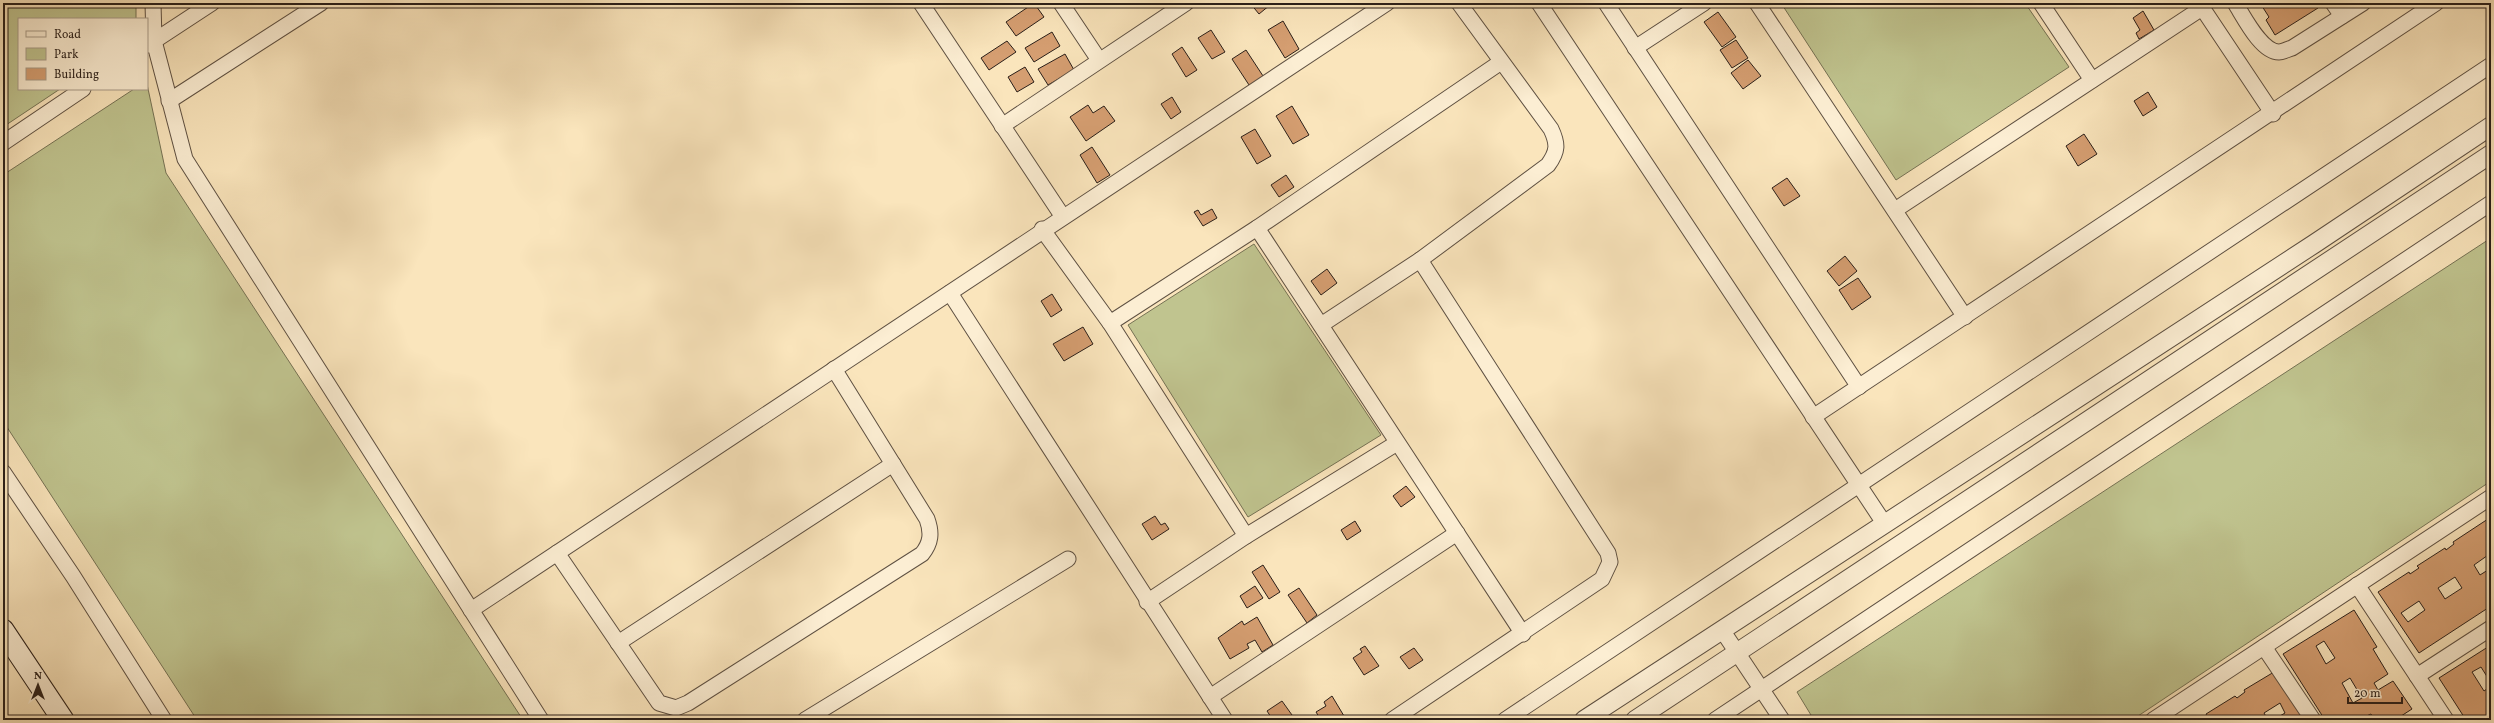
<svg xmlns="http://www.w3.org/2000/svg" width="2494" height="723" viewBox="0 0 2494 723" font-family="Vollkorn,serif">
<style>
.green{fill:#c0c48f;stroke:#757254}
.building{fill:#d59e71;stroke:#2a1f19;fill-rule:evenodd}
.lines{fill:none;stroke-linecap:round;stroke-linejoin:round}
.minor-casing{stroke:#5e5042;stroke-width:17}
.tertiary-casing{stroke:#5e5042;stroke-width:20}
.secondary-casing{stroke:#2a1f19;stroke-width:23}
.minor{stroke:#fceed3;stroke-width:15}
.tertiary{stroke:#fceed3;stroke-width:18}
.secondary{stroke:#fceed3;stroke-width:21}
</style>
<rect width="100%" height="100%" fill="#fae5bc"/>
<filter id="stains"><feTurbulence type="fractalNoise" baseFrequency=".005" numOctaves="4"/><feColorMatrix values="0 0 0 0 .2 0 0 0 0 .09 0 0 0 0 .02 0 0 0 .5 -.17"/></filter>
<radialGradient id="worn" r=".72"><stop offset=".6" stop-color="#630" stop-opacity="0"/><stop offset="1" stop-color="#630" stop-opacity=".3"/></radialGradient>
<!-- green -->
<g class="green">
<polygon points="3,3 136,3 136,19 19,19 19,89 60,89 3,127"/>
<polygon points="1781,3 2025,3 2069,67 1896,180"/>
<polygon points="147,84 166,173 523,720 197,720 3,421 3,175 134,89 147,89"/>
<polygon points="2491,238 2491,481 2132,720 1814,720 1797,692"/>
<polygon points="1254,244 1381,435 1248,517 1128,325"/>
</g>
<!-- building -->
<g class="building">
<polygon points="1034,3 1044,17 1016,36 1006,22"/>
<polygon points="1250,3 1268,3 1270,5 1259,14"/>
<polygon points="2260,3 2315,3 2318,8 2275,35 2266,20 2269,17"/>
<polygon points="2143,11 2154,30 2139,39 2136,33 2140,30 2133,18"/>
<polygon points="1718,12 1736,37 1722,47 1704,22"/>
<polygon points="1283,21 1299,49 1285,58 1268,30"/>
<polygon points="1211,30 1225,52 1212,59 1198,38"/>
<polygon points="1052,32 1060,46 1034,62 1025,48"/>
<polygon points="1736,40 1748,58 1732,68 1720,50"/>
<polygon points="1007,41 1016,52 989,70 981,58"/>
<polygon points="1182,47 1197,70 1186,77 1172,54"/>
<polygon points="1246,50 1265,79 1251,88 1232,59"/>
<polygon points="1065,54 1074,70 1048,85 1038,69"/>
<polygon points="1748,60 1761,76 1743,89 1731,73"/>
<polygon points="1025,67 1034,82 1017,92 1008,77"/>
<polygon points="2148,92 2157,107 2143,116 2134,101"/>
<polygon points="1172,97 1181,112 1171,119 1161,104"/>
<polygon points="1088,105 1093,113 1104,106 1115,121 1086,141 1070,117"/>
<polygon points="1292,106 1309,135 1293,144 1276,116"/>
<polygon points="1255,129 1271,156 1257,164 1241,137"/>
<polygon points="2084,134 2097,154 2078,166 2066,146"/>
<polygon points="1092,147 1110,175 1097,183 1080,155"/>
<polygon points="1286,175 1294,187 1279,197 1271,185"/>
<polygon points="1787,178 1800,196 1784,206 1772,188"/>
<polygon points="1212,209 1217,218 1203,226 1194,212 1198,210 1201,215"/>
<polygon points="1845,256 1857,271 1839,286 1827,271"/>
<polygon points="1327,269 1337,283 1321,295 1311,281"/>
<polygon points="1858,278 1871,297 1852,310 1839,290"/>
<polygon points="1052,294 1062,310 1051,317 1041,301"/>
<polygon points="1083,327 1093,344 1064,361 1053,344"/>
<polygon points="1406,486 1415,497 1401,507 1393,496"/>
<polygon points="1155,516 1161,525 1165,523 1169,529 1152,540 1142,524"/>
<path d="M2491,517V553L2474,565L2480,575L2491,568V606L2419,653L2378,592L2409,572L2410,574L2419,568L2417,566L2445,548L2446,550L2454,544L2453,542ZM2455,577L2462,588L2445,599L2438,588ZM2419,601L2425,610L2408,622L2401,613Z"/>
<polygon points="1355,521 1361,531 1347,540 1341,530"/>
<polygon points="1263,565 1280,592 1269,599 1252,572"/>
<polygon points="1255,586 1263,598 1247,608 1240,596"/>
<polygon points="1299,588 1317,615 1307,623 1288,595"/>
<path d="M2354,610L2377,647L2373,649L2388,674L2374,683L2378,690L2393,681L2412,709L2398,718L2399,720H2375L2371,714L2364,717L2366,720H2325L2283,654ZM2324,641L2335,658L2326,664L2316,646ZM2350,678L2362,698L2353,703L2342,683Z"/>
<polygon points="1257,617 1273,645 1262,652 1255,640 1247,644 1249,648 1230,659 1218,638 1242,621 1244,625"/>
<polygon points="2491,645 2491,683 2481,667 2472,672 2484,691 2491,686 2491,720 2466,720 2439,678"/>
<polygon points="1365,646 1379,666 1364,675 1353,658 1362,652 1360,649"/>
<polygon points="1414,648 1423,660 1409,669 1400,657"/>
<polygon points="2274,672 2304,720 2273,720 2285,713 2280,703 2264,713 2268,720 2201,720 2207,716 2206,714 2235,696 2237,698 2245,692 2244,690"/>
<polygon points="1332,696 1344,716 1337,720 1321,720 1316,712 1326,706 1324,702"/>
<polygon points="1282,701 1292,715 1284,720 1273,720 1267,711"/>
</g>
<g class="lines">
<!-- minor casing -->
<g class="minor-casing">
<g id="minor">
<polyline points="153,3 154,41 185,159 541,720"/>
<polyline points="921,3 1063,217"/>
<polyline points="1061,3 1099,60"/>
<polyline points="1539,3 1884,523"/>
<polyline points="1606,3 1859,387"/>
<polyline points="1757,3 1965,317"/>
<polyline points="2041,3 2092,80"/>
<polyline points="2199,3 2273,114"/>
<path d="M2235,3C2244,17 2261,52 2279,52C2283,52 2288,49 2292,48L2363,3"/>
<polyline points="2333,3 2342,16"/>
<polyline points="148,45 212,3"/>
<polyline points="1635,48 1704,3"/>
<polyline points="169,101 321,3"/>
<polyline points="1002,126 1186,3"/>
<polyline points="3,143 83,89"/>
<polyline points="1895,210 2202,8"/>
<polyline points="1257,228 1523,634"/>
<polyline points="1042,229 1110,323 1246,536"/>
<polyline points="950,293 1225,720"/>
<polyline points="1110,323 1257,228 1501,62"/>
<path d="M1321,325L1420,260L1548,165C1558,151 1558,144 1551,129L1459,3"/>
<polyline points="1813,417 2436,3"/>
<polyline points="3,472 73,576 164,720"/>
<path d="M557,553L659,703L676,708L688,703L922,554C931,543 932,533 927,519L834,369"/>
<polyline points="2357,585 2446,720"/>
<polyline points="1147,602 1246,536 1397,443"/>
<polyline points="471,610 1387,3"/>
<polyline points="1722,630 1782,720"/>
<polyline points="618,643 893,464"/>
<polyline points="2264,647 2313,720"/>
<polyline points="2417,676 2491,628"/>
<polyline points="1210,697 1457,533"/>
<polyline points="805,720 1068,559"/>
<polyline points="1392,720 1602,579 1610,562 1608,553 1420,260"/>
<polyline points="1505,720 2491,65"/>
<polyline points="1715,720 2491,203"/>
<polyline points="2153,720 2491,497"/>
</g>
</g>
<!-- tertiary casing -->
<g class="tertiary-casing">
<g id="tertiary">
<polyline points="1584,720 2314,244 2491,126"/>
<polyline points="1635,720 2491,154"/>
</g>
</g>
<!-- secondary casing -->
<g class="secondary-casing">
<polyline id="secondary" points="3,630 63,720"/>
</g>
<!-- minor -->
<use href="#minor" class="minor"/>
<!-- tertiary -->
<use href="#tertiary" class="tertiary"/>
<!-- secondary -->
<use href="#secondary" class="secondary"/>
</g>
<!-- margin -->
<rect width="2494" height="723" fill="none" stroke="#fae5bc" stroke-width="16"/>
<rect x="4" y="4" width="2486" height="715" fill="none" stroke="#2a1f19" stroke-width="2"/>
<rect x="8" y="8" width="2478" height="707" fill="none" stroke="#2a1f19"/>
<!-- legend -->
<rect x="18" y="18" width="130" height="72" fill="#fceed3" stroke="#a89b89"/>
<rect x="26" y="31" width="20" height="6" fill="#fceed3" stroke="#a89b89"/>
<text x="54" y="38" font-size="12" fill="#2a1f19">Road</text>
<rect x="26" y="48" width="20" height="12" fill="#c0c48f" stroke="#a89b89"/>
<text x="54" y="58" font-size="12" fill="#2a1f19">Park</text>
<rect x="26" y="68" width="20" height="12" fill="#d59e71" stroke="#a89b89"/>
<text x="54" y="78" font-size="12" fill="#2a1f19">Building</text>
<!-- north arrow -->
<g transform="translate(38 685)" stroke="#fceed3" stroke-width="3" paint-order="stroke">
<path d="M0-3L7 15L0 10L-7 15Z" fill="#2a1f19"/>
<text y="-6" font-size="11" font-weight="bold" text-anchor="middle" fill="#2a1f19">N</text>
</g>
<!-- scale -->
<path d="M2348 697v6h54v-6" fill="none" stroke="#2a1f19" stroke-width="2"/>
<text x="2354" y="697" font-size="12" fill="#2a1f19" stroke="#fceed3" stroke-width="3" paint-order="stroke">20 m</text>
<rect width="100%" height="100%" filter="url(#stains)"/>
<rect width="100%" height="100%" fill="url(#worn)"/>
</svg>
